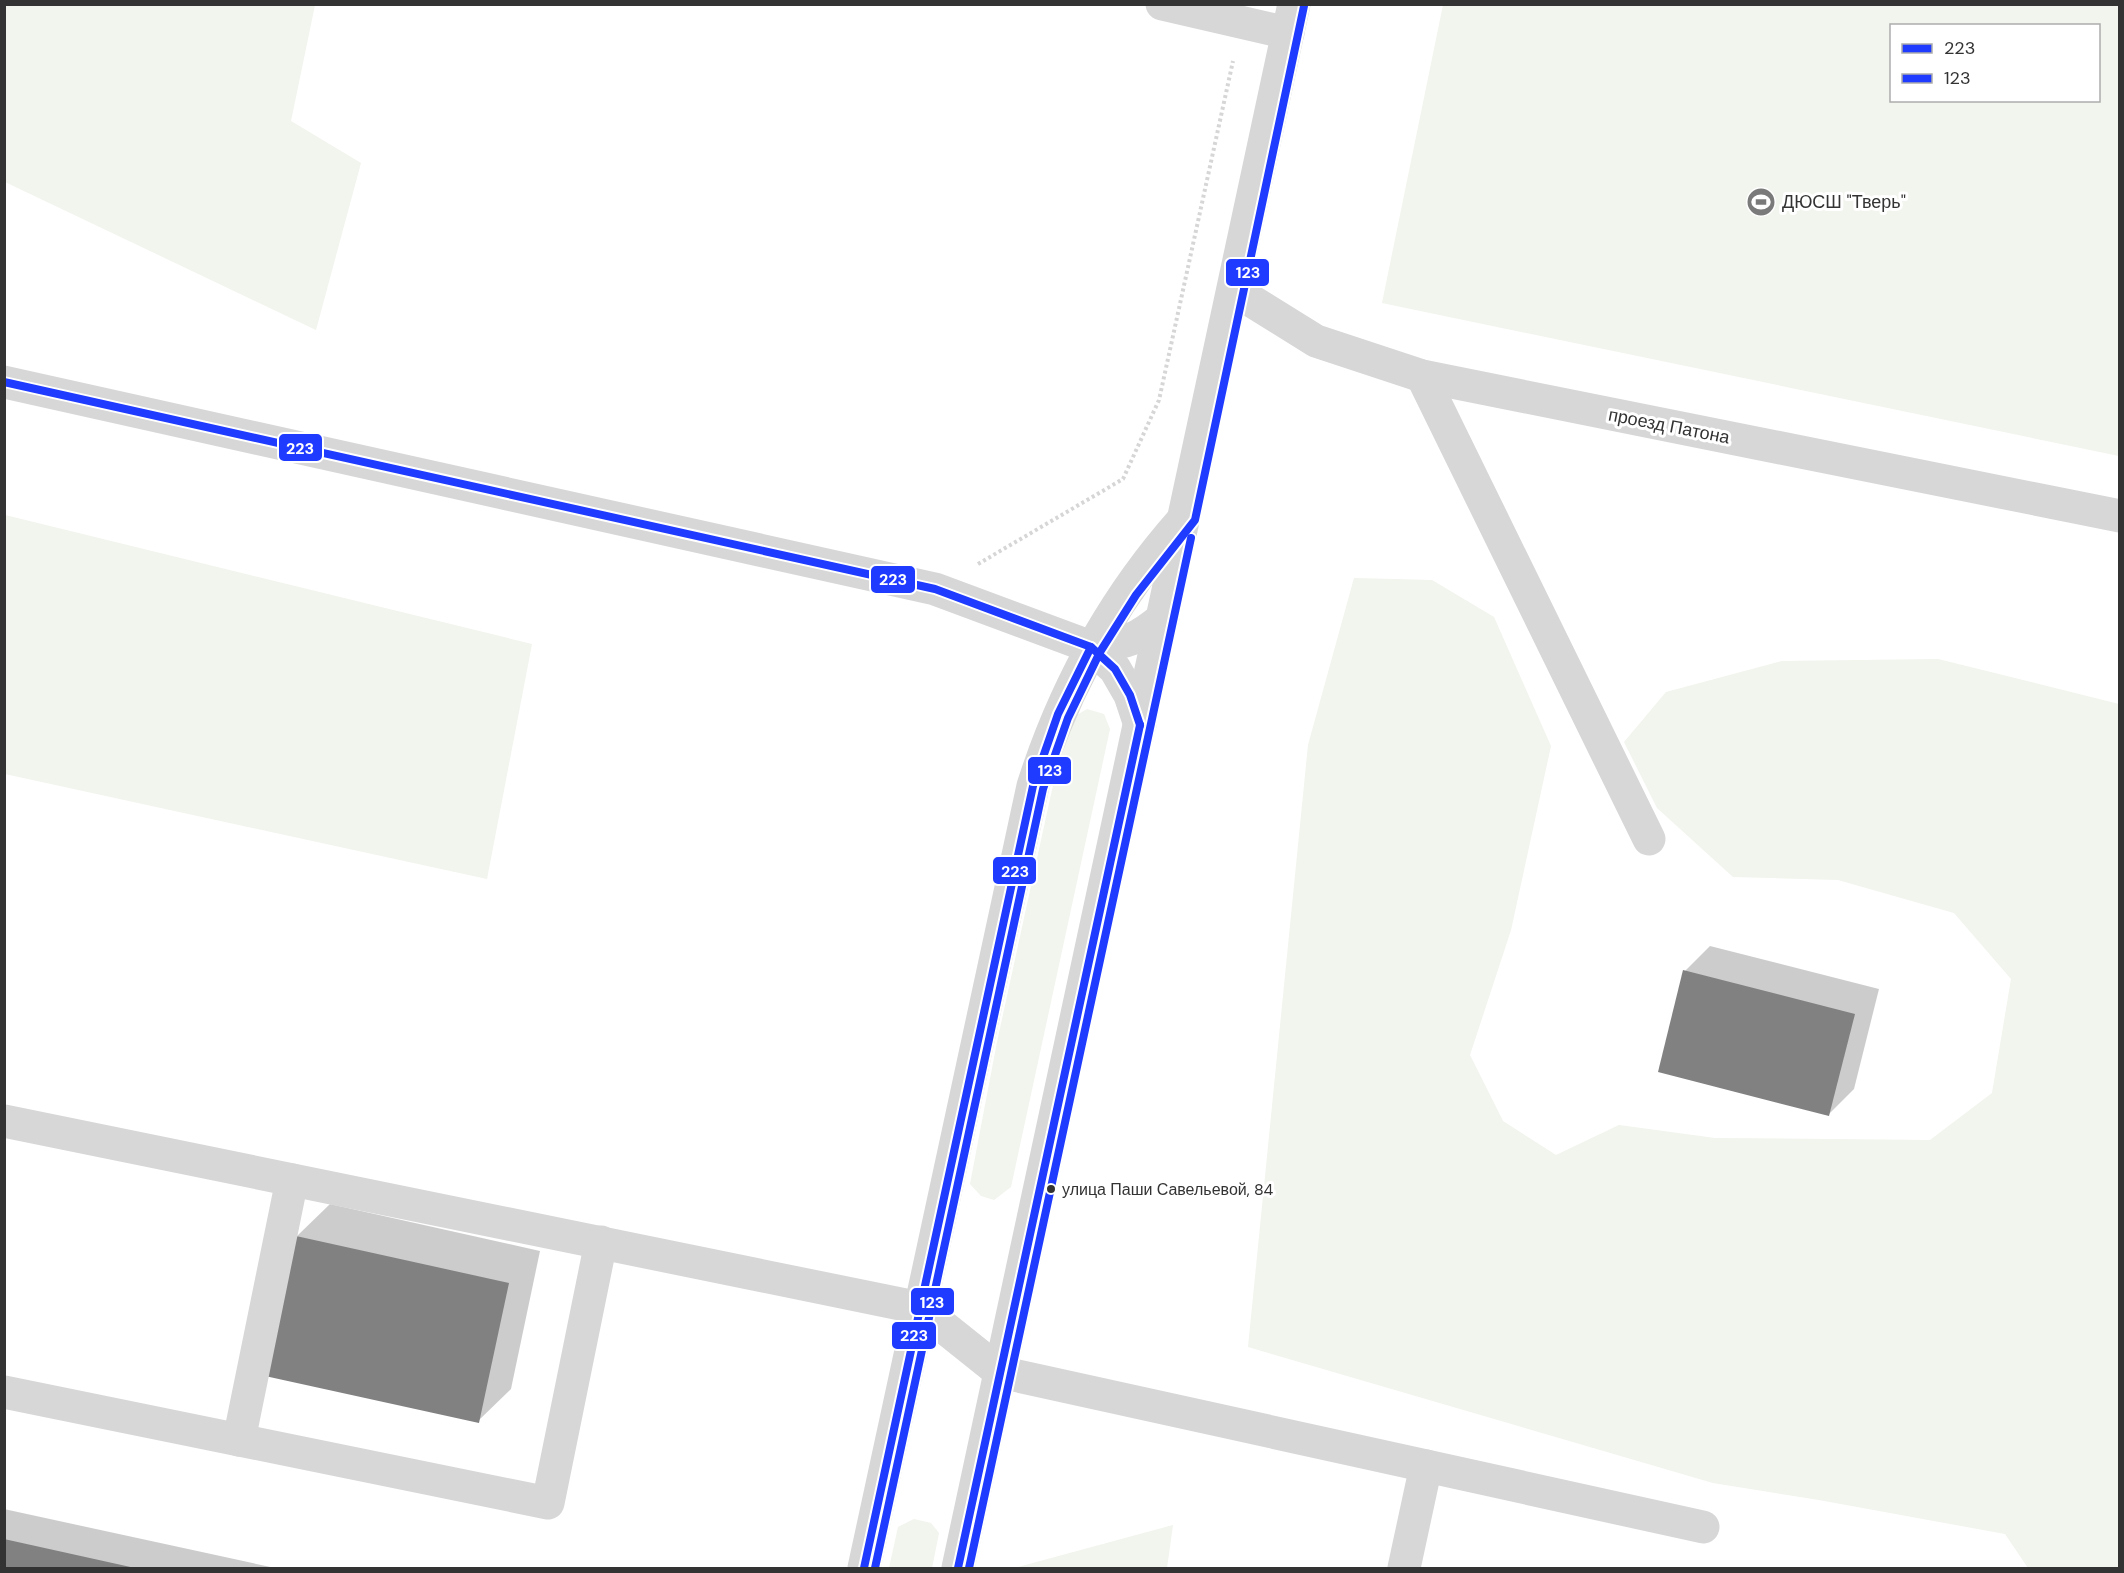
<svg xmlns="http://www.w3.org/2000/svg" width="2124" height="1573" viewBox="0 0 2124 1573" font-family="'DM Sans',sans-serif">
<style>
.green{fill:#f1f5ed;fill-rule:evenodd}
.shadow{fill:#0003}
.building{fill:#818181}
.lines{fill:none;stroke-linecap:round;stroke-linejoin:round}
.path{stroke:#d6d6d6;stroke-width:4;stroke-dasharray:3 3;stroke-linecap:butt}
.minor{stroke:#d7d7d7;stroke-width:33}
.bus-1-casing{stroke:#fff;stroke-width:12}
.bus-2-casing{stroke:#fff;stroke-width:12}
.bus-1{stroke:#1f3bff;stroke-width:8}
.bus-2{stroke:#1f3bff;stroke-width:8}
.bus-dot{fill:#333;stroke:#fff;stroke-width:2}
.labels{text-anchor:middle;stroke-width:6;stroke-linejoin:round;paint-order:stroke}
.bus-label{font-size:16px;fill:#333;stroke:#fff;text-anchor:start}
.poi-label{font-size:18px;fill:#333;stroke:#fff;text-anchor:start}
.street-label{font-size:18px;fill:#333;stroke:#fff}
.line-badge{stroke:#fff;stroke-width:2}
.badge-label{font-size:16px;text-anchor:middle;font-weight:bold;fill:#fff}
</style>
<rect width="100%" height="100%" fill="#fff"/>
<!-- green -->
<g class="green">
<polygon points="4,5 315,5 291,121 361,163 316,330 5,182"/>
<path d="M1443,5H2119V456L1382,303ZM1892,26H2098V100H1892Z"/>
<polygon points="5,515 532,644 487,879 5,774"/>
<polygon points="1354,578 1432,580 1494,617 1551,746 1511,930 1470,1055 1503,1121 1556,1155 1619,1125 1715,1138 1930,1140 1992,1093 2011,979 1954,913 1838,880 1733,877 1657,808 1624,742 1666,692 1782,661 1938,659 2119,704 2119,1568 2028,1568 2005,1534 1819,1500 1713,1483 1248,1347 1308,745"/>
<polygon points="1087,709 1104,714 1110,729 1011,1187 994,1200 981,1196 970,1184 997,1042 1067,721"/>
<polygon points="914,1519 931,1523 939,1533 932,1568 889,1568 898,1527"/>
<polygon points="1173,1525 1167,1568 1018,1568 1018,1567"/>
</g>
<!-- shadow -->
<g class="shadow">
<polygon points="1710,946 1879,989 1854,1089 1829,1114 1685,971"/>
<polygon points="330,1204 540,1251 511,1389 478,1421 297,1236"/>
<polygon points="4,1509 275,1568 4,1568"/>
</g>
<!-- building -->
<g class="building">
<polygon points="1683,970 1855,1014 1829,1116 1658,1072"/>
<polygon points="296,1236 509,1283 479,1423 265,1376"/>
<polygon points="4,1539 135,1568 4,1568"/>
</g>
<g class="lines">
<!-- path -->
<polyline class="path" points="978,564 1123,479 1159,400 1233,61"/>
<!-- minor -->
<g class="minor">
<polyline points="1162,4 1288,33"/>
<polyline points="1234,290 1316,341 1422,376 2120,516"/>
<polyline points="1422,376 1649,839"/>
<polyline points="4,382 935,589 1091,647 1115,669 1130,695 1140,725"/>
<path d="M1091,647C1127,642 1134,642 1163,618"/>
<polyline points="4,1121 920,1308 1000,1372 1703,1527"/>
<polyline points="4,1392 548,1503 601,1242"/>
<polyline points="239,1440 292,1180"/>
<path d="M864,1568L1033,786C1065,686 1113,599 1182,521"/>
<polyline points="958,1568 1294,4"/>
<polyline points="1404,1568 1426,1466"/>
</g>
<!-- bus-1 casing -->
<g class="bus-1-casing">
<g id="bus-1">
<polyline points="4,382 935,589 1091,647 1115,669 1130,695 1140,725"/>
<polyline points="864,1568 1033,786 1058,714 1091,647"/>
<polyline points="958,1568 1140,725"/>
</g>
</g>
<!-- bus-2 casing -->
<g class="bus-2-casing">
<g id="bus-2">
<polyline points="875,1568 1043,789 1068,718 1100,652 1136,595 1195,520 1304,6"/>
<polyline points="969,1568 1191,538"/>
</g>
</g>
<!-- bus-1 -->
<use href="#bus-1" class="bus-1"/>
<!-- bus-2 -->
<use href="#bus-2" class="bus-2"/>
</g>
<!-- icons -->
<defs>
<g id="stadium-disc" transform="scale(1.5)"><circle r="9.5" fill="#7a7a7a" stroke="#fff"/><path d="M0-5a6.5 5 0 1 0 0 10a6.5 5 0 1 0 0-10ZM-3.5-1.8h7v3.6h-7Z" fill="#fff"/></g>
</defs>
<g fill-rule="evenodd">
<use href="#stadium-disc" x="1761" y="202"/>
</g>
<!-- markers -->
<circle class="bus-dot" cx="1051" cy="1189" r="5"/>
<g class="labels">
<!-- bus labels -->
<g class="bus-label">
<text x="1062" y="1195">улица Паши Савельевой, 84</text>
</g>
<!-- poi labels -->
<g class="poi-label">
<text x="1782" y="208">ДЮСШ "Тверь"</text>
</g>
<!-- street labels -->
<g class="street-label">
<text transform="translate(1669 426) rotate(11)" y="6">проезд Патона</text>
</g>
</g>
<g class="line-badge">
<rect x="1225" y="258" width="45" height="29" rx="6" fill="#1f3bff"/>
<rect x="278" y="433" width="45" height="29" rx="6" fill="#1f3bff"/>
<rect x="870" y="565" width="46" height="29" rx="6" fill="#1f3bff"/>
<rect x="1027" y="756" width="45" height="29" rx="6" fill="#1f3bff"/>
<rect x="992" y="856" width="45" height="29" rx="6" fill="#1f3bff"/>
<rect x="910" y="1287" width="45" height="29" rx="6" fill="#1f3bff"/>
<rect x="891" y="1321" width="46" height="29" rx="6" fill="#1f3bff"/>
</g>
<g class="badge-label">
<text x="1248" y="278">123</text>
<text x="300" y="454">223</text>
<text x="893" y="585">223</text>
<text x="1050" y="776">123</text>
<text x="1015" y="877">223</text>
<text x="932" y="1308">123</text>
<text x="914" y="1341">223</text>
</g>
<!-- border -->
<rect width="2124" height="1573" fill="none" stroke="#333333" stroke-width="12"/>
<!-- legend -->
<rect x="1890" y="24" width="210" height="78" fill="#ffffff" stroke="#adadad" stroke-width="1.5"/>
<rect x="1902" y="44" width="30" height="9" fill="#1f3bff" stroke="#adadad" stroke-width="1.5"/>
<text x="1944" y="54" font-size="18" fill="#333333">223</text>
<rect x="1902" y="74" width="30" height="9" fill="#1f3bff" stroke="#adadad" stroke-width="1.5"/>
<text x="1944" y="84" font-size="18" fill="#333333">123</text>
</svg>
